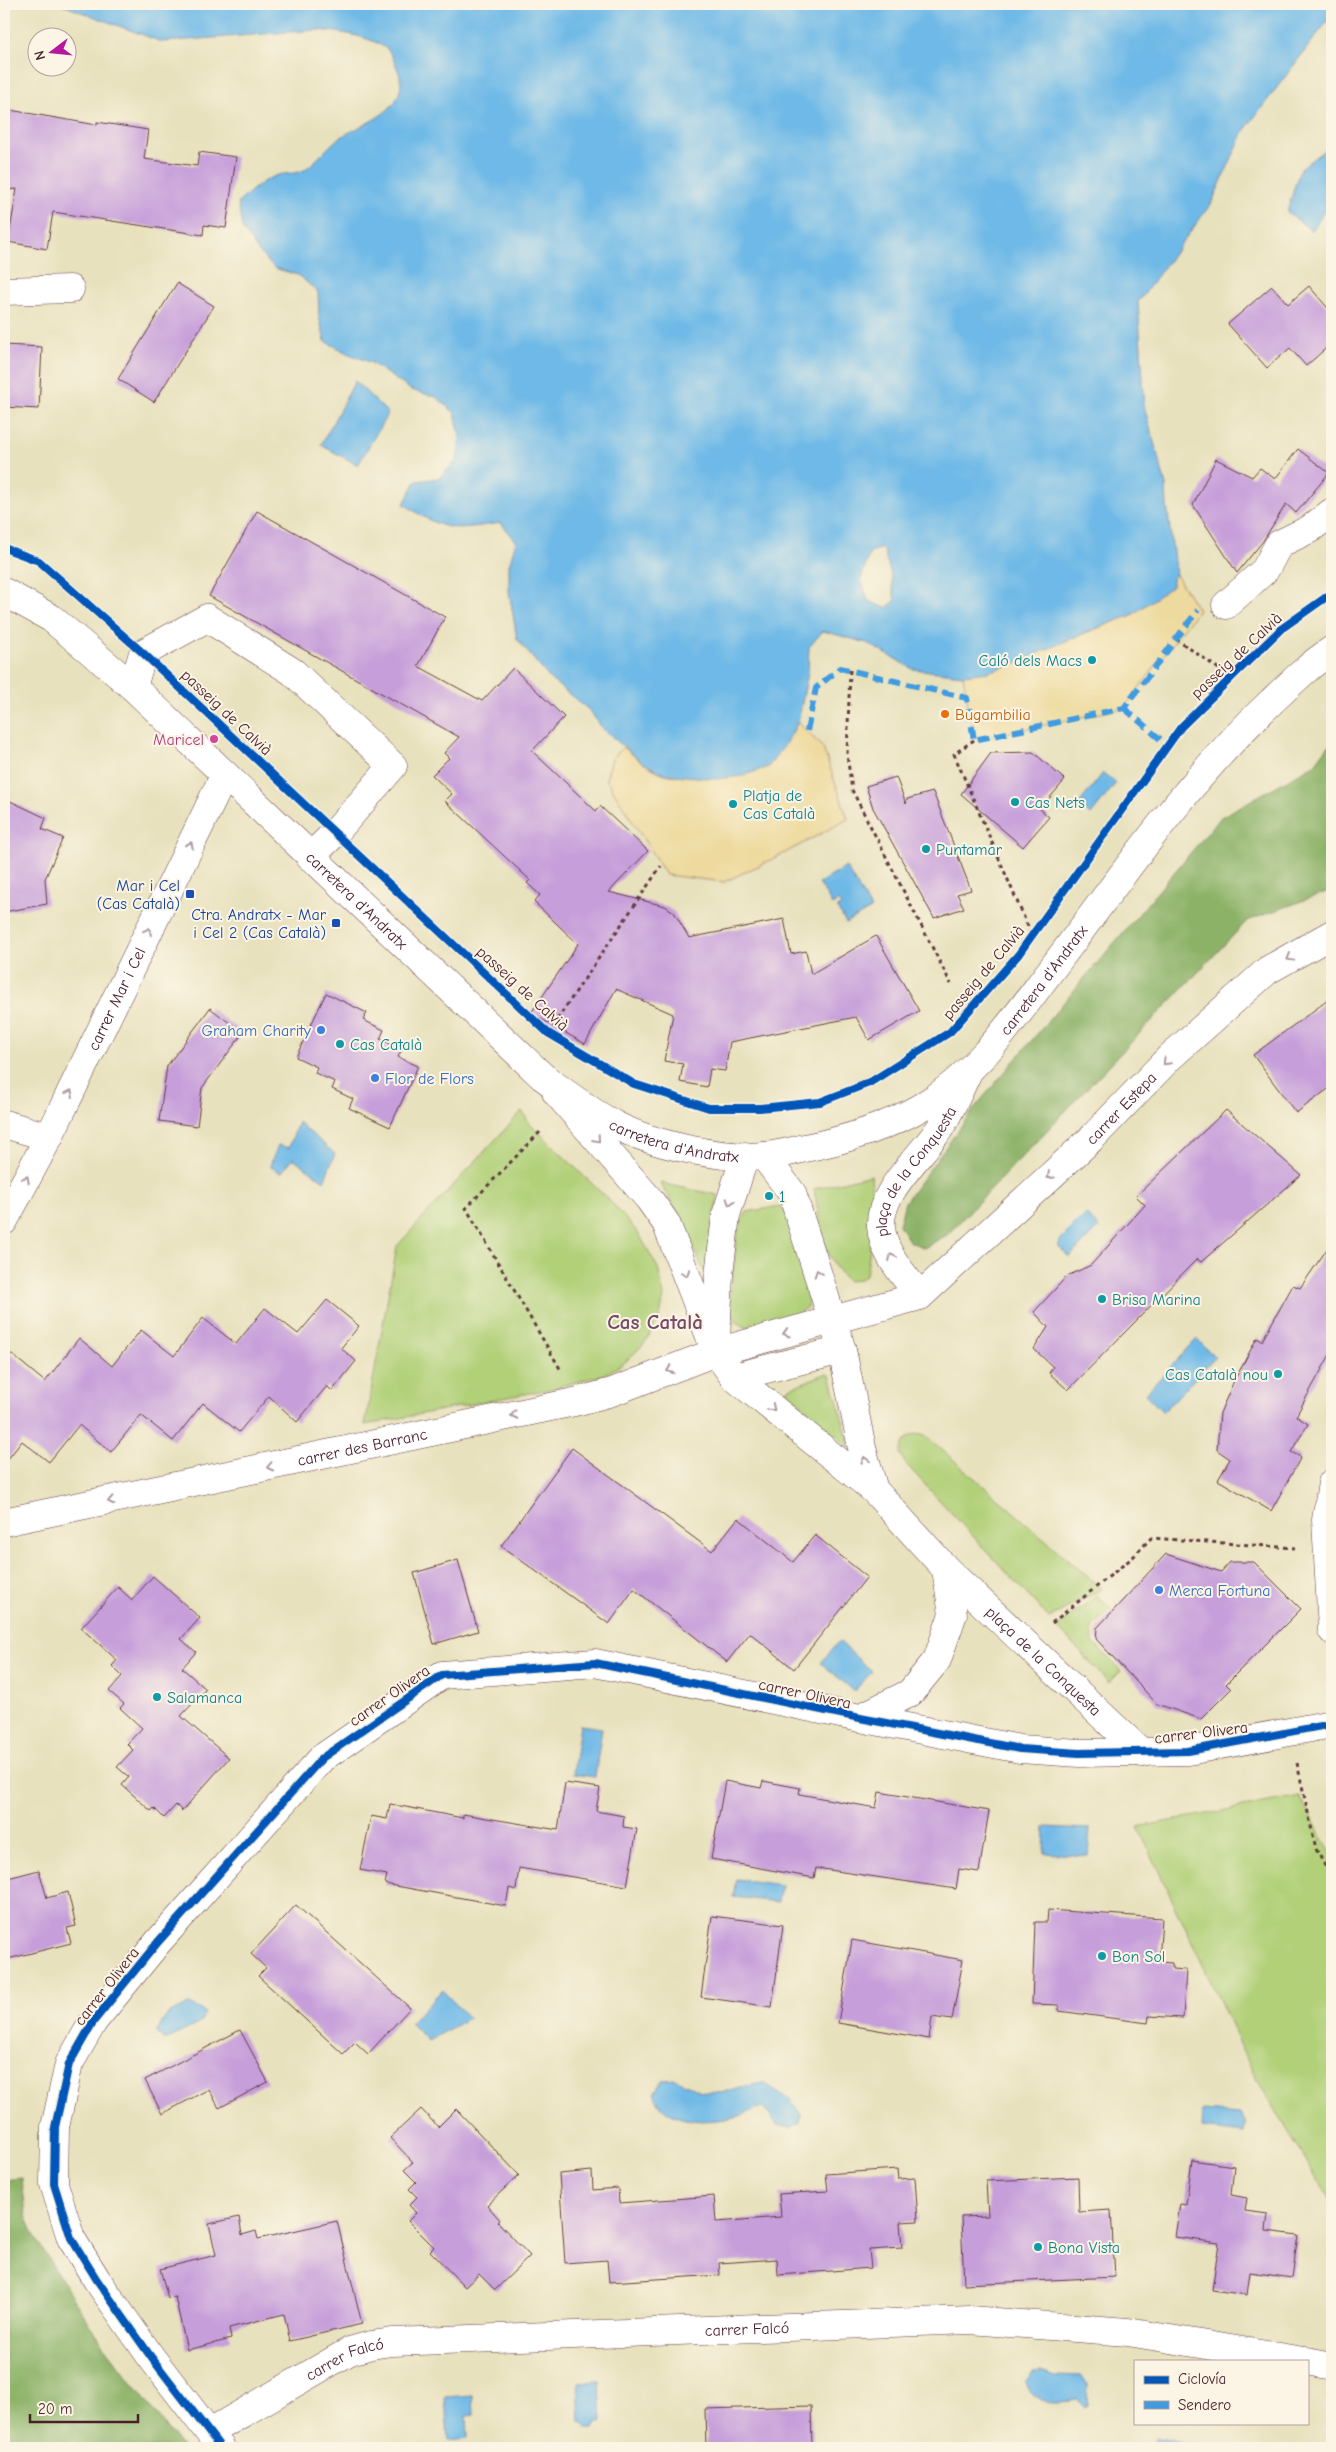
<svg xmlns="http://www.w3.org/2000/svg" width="1336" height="2452" viewBox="0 0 1336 2452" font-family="'Comic Neue',sans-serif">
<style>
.green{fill:#b1d078;stroke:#7e7852}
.forest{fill:#8cb268;stroke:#6b684a}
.sand{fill:#eeda9e;stroke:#9c7c64}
.water{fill:#6eb9e7;stroke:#5c6c89;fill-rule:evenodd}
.building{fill:#c69eda}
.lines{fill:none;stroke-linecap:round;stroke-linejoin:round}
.minor-casing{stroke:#623c41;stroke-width:29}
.major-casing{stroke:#623c41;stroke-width:29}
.path{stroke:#623c41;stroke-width:3;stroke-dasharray:4 4;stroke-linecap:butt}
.minor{stroke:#fff;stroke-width:28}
.major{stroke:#fff;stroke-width:28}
.quiet{stroke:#409be1;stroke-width:6;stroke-dasharray:12 6;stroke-linecap:butt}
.cycleway-casing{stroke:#fcf5e5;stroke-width:11}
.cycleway{stroke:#0057b8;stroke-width:8}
.oneway{stroke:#ae9aa0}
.culture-dot{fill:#0f9aa8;stroke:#fcf5e5;stroke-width:2}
.food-dot{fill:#e8710a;stroke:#fcf5e5;stroke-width:2}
.hotel-dot{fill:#d1479c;stroke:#fcf5e5;stroke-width:2}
.transit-dot{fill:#1a4fb4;stroke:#fcf5e5;stroke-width:2}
.shop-dot{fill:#3f7fe0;stroke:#fcf5e5;stroke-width:2}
.labels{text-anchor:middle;stroke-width:4;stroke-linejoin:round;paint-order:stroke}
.street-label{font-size:16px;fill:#4a1f2b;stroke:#fcf5e5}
.culture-label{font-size:16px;fill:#0d838f;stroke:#fcf5e5;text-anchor:start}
.food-label{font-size:16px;fill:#c56008;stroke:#fcf5e5;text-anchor:start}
.hotel-label{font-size:16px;fill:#b23c85;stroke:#fcf5e5;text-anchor:end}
.transit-label{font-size:16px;fill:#164399;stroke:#fcf5e5;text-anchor:end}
.shop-label{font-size:16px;fill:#366cbe;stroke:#fcf5e5;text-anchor:start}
.district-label{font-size:21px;font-weight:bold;fill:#754b68;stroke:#fcf5e5}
</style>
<rect width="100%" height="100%" fill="#fcf5e5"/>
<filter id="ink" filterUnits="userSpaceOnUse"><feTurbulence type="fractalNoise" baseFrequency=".02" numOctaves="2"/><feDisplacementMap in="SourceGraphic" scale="10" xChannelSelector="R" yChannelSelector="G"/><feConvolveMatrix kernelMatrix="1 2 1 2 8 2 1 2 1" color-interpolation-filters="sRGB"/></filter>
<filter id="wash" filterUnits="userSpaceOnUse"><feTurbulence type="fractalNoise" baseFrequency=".0096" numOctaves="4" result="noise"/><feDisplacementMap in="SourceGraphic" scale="20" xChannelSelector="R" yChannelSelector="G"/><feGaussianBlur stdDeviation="1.12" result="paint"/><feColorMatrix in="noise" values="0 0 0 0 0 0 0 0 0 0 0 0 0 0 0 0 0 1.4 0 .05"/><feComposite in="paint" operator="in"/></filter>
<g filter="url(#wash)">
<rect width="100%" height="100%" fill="#e8e1bd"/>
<!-- green -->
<g class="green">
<polygon points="522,1111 530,1124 613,1204 639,1234 658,1268 664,1296 660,1317 644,1344 623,1364 603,1375 550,1389 365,1425 397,1246"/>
<path d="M871,1175C874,1210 872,1241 866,1275L858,1280L848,1281C822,1259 820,1221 814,1189Z"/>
<polygon points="660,1183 718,1195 705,1273 672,1202"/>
<path d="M780,1206C802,1227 811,1278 807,1307C795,1316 784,1320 769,1324C720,1339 730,1296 734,1263C736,1244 735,1229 747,1212Z"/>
<polygon points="825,1374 830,1375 851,1449 785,1390"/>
<path d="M916,1434L926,1436L1102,1589L1049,1618L905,1463L900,1453C902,1443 906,1437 916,1434Z"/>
<polygon points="1097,1595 1111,1609 1092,1627 1093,1642 1121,1671 1109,1683 1057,1627"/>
<polygon points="1300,1796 1332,1855 1332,2203 1257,2080 1138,1827"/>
</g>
<!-- forest -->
<g class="forest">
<polygon points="1332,741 1332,890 1247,921 947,1235 924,1248 909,1241 899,1225 905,1202 976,1106 1221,817 1314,765"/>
<polygon points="22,2178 26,2216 37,2241 102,2344 182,2448 4,2448 4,2180"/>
</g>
<!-- sand -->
<g class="sand">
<polygon points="1176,575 1198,610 1124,708 974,740 963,675 987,672 1132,615 1152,600"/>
<path d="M798,722L823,748L848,819L785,853L724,882L666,875L606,779L612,759L623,747C635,757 649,769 665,774C693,783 756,755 785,745Z"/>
</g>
<!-- water -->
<g class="water">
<path d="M60,4H1332V15L1244,131L1211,204L1138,302L1145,410L1166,485L1167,506L1176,575L1172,579V586L1132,615L1084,633L1014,664L987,672L963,675L913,669L867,643L823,631L809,647L808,673L798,722L785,745L768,767L742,776L716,779L665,774L643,763L603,729L589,710L550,679L517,639L509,591V565L516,541L501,523C452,530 446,533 404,504L416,481L439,478L457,460L460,436L455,413L436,397L411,390L370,362L347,353L325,341L319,317L318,292L298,275L274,268L257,250L242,228L238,203C250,192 262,180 278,175C287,173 297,174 304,170C318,161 328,145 341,137C370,120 417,107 395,63C393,59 391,53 388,50C372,36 336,31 315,30L162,42ZM883,548L891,575L895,601L886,608L868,601L861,579L870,552Z"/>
<polygon points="1332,144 1332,205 1328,205 1312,231 1287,212 1300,169"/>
<polygon points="355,381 388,413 358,465 321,445"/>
<polygon points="1103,773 1116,783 1091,815 1078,805"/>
<polygon points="846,867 871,909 846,923 837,908 841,905 838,901 832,905 819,883"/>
<polygon points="298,1122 335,1154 324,1181 293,1158 281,1173 270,1166 278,1145 289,1148"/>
<polygon points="1086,1214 1099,1228 1069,1257 1058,1246 1061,1239"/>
<polygon points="1197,1339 1215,1357 1163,1412 1145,1394"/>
<polygon points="839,1641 872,1672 854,1691 821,1663"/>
<polygon points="580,1725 602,1728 595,1777 573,1774"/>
<polygon points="1045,1827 1090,1829 1088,1856 1044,1853"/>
<polygon points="736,1879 781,1885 778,1902 733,1897"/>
<polygon points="442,1990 469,2018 428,2041 410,2023"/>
<polygon points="190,2004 205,2012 200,2023 164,2041 156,2031 168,2014"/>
<path d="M675,2079L701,2091L721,2093L739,2087L764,2083L791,2100L801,2115L800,2122L791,2128L778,2125L762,2107C754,2109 747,2114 740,2116C712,2123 664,2127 654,2093L663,2080Z"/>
<polygon points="1202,2111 1240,2114 1245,2124 1244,2133 1201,2128"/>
<path d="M1041,2371L1056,2376L1081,2377L1088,2384L1087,2406L1084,2408L1077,2400C1056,2403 1031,2406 1025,2382L1033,2372Z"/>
<polygon points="600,2381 602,2422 597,2422 594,2429 586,2429 584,2424 580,2422 578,2382"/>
<polygon points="473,2395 474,2414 467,2415 468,2438 448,2440 445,2397"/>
<polygon points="1155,2437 1195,2446 1194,2448 1153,2448"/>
</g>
<g id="blocks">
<!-- building -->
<g class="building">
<polygon points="4,109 97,125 97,122 148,130 144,159 197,166 199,152 236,157 226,228 204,225 203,235 53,212 47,249 8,242 17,189 6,190 9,175 4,174"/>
<polygon points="177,283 214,306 154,402 118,379"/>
<polygon points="1272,286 1288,304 1309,286 1332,313 1332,343 1306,366 1290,348 1267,368 1228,324"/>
<polygon points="4,345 42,347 39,409 4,407"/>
<polygon points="1298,449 1329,473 1296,513 1286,504 1263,541 1237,573 1193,505 1216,459 1252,477 1260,468 1275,479"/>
<polygon points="257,511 445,617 418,666 482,701 513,668 564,717 532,751 596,811 600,806 648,851 609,892 665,906 674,912 689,938 784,919 791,954 806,951 811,974 876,936 919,1011 869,1040 856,1017 730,1042 725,1071 710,1069 707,1087 680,1082 683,1064 664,1061 673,1014 616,989 585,1044 531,1013 578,944 534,902 540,895 527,883 530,880 445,801 452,794 432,775 449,758 444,753 459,737 209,596"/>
<polygon points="1033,752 1065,780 1040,809 1049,817 1023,847 961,794 991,753"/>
<polygon points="896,777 906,804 907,799 933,792 971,890 957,894 964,908 934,918 873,808 866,786"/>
<polygon points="4,798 46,818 42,829 63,838 45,879 47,904 4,912"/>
<polygon points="326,993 367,1013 363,1020 384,1030 380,1039 402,1049 398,1057 418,1066 390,1127 349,1108 353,1099 332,1089 335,1082 315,1073 317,1067 296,1057"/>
<polygon points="1332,997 1332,1086 1296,1113 1253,1055"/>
<polygon points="210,1008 243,1033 202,1088 197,1126 159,1121 167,1066"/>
<polygon points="1226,1110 1301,1175 1201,1262 1197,1259 1068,1390 1049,1373 1053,1367 1034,1349 1048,1327 1034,1312 1067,1276 1091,1265 1145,1205 1136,1196"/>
<polygon points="1332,1242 1332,1351 1296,1416 1308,1424 1291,1452 1301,1457 1271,1511 1218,1480 1230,1459 1217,1450 1220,1413 1233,1383 1257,1338 1262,1341 1293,1285 1300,1288"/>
<polygon points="327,1300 359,1326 341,1348 356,1361 332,1391 327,1386 297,1422 269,1396 239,1432 203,1403 173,1441 141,1415 111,1452 79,1425 49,1462 22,1441 4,1464 4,1348 45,1382 79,1338 112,1366 141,1330 174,1356 203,1318 236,1344 265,1308 298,1334"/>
<polygon points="572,1448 712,1551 738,1518 793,1562 815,1535 867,1577 794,1669 750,1633 727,1662 634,1589 609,1624 501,1546"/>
<polygon points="1166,1554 1221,1572 1230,1562 1254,1562 1301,1609 1226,1684 1231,1689 1201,1719 1157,1704 1096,1639 1097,1628"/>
<polygon points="458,1560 478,1631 434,1644 414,1573"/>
<polygon points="153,1576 200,1618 181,1639 196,1652 182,1668 206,1689 181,1716 229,1758 182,1811 176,1805 164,1818 154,1808 151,1811 122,1785 129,1777 117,1767 133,1750 127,1744 142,1728 120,1708 124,1704 109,1691 122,1676 112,1666 117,1660 81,1628 118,1587 132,1600"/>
<polygon points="725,1781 761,1788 763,1781 800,1788 799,1794 876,1808 879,1792 989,1811 979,1872 959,1869 956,1889 816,1868 814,1878 711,1859"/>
<polygon points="565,1783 600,1788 596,1811 624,1816 623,1827 637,1829 627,1886 519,1868 516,1890 509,1888 506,1906 385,1884 387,1875 360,1870 371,1816 387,1819 390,1804 463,1818 463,1814 558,1830"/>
<polygon points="39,1870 47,1898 68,1892 76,1926 67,1928 71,1943 4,1960 4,1879"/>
<polygon points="296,1905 410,2008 368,2054 355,2042 343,2054 258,1976 266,1968 251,1954"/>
<polygon points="1048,1910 1162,1918 1159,1962 1172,1963 1172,1969 1186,1970 1183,2018 1149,2016 1148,2023 1059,2011 1059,2005 1032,2004 1035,1922 1047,1922"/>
<polygon points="712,1916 783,1925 772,2007 701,1997"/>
<polygon points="852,1940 963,1960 952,2020 932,2017 929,2039 838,2023"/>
<polygon points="240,2030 268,2082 219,2108 209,2089 162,2114 145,2080"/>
<polygon points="421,2109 438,2127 456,2109 519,2175 487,2205 500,2220 498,2222 530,2256 495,2290 479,2274 465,2287 430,2251 434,2247 408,2221 416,2213 409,2205 417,2197 409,2189 416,2182 404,2170 413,2162 390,2138"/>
<polygon points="1192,2160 1234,2166 1231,2195 1247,2198 1245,2211 1268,2214 1266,2231 1298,2235 1292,2278 1250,2272 1247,2295 1212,2290 1219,2243 1175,2237 1180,2204 1186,2205"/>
<polygon points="897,2169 898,2179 915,2178 918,2221 900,2222 902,2248 869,2250 871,2268 778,2275 777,2259 719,2263 720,2275 609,2282 607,2260 565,2263 559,2174 592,2171 593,2190 618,2188 619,2203 714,2196 716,2222 781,2217 779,2194 828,2191 826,2174"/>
<polygon points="1078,2177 1079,2212 1111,2210 1115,2277 964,2284 961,2217 988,2216 986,2181"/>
<polygon points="239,2217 242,2235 256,2231 258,2239 337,2221 362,2324 290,2341 284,2314 229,2328 231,2339 187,2350 175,2297 168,2298 160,2269 216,2255 209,2224"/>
<polygon points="811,2406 812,2448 706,2448 705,2409"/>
</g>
</g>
</g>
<g filter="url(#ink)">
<use href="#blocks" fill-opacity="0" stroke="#623c41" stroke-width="1"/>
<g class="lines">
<!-- minor casing -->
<g class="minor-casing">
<g id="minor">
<polyline points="4,291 70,289"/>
<polyline points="1226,605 1265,570 1279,544 1310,529 1332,512"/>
<polyline points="133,687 143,653 207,618 293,672 393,766 335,833 310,857"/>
<polyline points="556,1092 649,1199 666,1223 716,1352 734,1377 874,1490 862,1448 842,1350 792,1193 764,1156"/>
<polyline points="4,1124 49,1137"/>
<path id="s1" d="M4,1221L49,1137L224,776"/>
<path id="s2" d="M920,1296C905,1276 883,1254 881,1227C878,1192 922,1156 940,1128C951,1110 960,1089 969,1070"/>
<polyline points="716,1341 719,1275 726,1215 745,1156"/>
<polyline points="734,1377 842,1350"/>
<polyline points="1332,1483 1326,1520 1332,1630"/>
<path id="s3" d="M874,1490L946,1569L1142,1753"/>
<path id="s4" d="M4,1522L579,1401L612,1392L716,1352L920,1296L1091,1139L1170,1057L1268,970L1332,934"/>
<polyline points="860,1718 910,1693 937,1660 953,1614 946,1569"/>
<polyline points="1307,2361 1332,2366"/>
<path id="s5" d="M210,2432L350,2351L371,2345L392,2342L970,2320L1128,2332L1303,2361"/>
<polyline points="221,2448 151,2357 97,2280 71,2238 54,2184 55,2127 69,2064 93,2022 158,1942 322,1758 442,1675 595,1663 860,1718 1020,1749 1079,1753 1188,1751 1332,1724"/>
</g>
</g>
<!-- major casing -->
<g class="major-casing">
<g id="major">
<path id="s6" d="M4,592L51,618L133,687L542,1076C565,1093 589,1111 615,1125C652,1144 722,1160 765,1156C778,1155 792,1151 805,1148C845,1140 885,1128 921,1107C977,1074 1013,1020 1051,970C1121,878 1186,782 1270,703C1290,684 1309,665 1332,650"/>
</g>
</g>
<!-- path -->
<g class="path">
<polyline points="1176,639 1232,678"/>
<polyline points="850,670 847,755 852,790 951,984"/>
<polyline points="974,740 954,754 1032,936"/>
<polyline points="548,1033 661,866"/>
<polyline points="540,1132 466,1208 562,1372"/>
<polyline points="1052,1623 1133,1557 1151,1538 1295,1548"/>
<polyline points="1297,1763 1316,1849 1332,1879"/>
</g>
<!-- minor -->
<use href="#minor" class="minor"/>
<!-- major -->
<use href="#major" class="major"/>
<!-- quiet -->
<g class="quiet">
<polyline points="1124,708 1167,745"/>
<polyline points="807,731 816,688 840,668 967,698 974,740 1124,708 1198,610"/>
</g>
<!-- cycleway casing -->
<g class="cycleway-casing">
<g id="cycleway">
<polyline points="4,548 39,561 143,653 548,1033 634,1084 709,1108 760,1108 820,1102 869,1083 950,1032 1018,955 1181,727 1281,629 1332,593"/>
<polyline points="221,2448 151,2357 97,2280 71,2238 54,2184 55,2127 69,2064 93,2022 158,1942 322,1758 442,1675 595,1663 860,1718 1020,1749 1079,1753 1188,1751 1332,1724"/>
</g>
</g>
<!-- cycleway -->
<use href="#cycleway" class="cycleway"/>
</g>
<!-- one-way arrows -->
<defs><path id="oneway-chevron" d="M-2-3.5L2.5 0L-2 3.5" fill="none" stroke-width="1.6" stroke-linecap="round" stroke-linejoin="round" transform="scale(1.25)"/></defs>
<g class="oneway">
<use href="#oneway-chevron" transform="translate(190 845) rotate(-64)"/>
<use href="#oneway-chevron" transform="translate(148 931) rotate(-64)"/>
<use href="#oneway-chevron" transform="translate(1290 958) rotate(151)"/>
<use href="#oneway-chevron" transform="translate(1166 1062) rotate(134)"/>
<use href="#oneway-chevron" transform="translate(70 1093) rotate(-64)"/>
<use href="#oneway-chevron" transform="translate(597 1139) rotate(49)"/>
<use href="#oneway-chevron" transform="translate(1050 1176) rotate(138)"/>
<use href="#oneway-chevron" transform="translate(26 1179) rotate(-62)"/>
<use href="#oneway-chevron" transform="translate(730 1202) rotate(107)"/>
<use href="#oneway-chevron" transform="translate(892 1257) rotate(-116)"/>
<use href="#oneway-chevron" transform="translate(686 1273) rotate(69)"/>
<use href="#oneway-chevron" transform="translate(818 1273) rotate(-108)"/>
<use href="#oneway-chevron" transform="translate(786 1333) rotate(164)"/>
<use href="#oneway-chevron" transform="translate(670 1370) rotate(159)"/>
<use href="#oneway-chevron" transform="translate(772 1408) rotate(39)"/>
<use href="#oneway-chevron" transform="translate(514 1415) rotate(168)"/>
<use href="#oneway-chevron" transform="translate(865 1460) rotate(-105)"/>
<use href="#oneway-chevron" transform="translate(270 1467) rotate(168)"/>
<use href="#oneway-chevron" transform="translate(111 1501) rotate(168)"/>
</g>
</g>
<!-- markers -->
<g class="culture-dot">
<circle cx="1092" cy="660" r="5"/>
<circle cx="1015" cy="802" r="5"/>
<circle cx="733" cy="804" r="5"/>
<circle cx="926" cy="849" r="5"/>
<circle cx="340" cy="1044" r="5"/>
<circle cx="769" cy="1196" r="5"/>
<circle cx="1102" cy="1299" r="5"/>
<circle cx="1278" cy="1374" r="5"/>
<circle cx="157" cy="1697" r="5"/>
<circle cx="1102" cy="1956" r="5"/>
<circle cx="1038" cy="2247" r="5"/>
</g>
<circle class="food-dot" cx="945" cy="714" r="5"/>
<circle class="hotel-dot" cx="214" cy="739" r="5"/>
<g class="transit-dot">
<rect x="185" y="889" width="10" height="10" rx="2.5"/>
<rect x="331" y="918" width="10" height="10" rx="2.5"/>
</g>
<g class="shop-dot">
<circle cx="321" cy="1030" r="5"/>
<circle cx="375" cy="1078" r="5"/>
<circle cx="1159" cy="1590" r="5"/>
</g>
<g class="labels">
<!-- street labels -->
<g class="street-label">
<text transform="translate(1236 655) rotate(-43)" y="6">passeig de Calvià</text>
<text transform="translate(227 712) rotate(43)" y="6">passeig de Calvià</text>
<text dy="6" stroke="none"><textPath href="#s6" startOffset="470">carretera d'Andratx</textPath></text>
<text transform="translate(983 972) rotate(-50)" y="6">passeig de Calvià</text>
<text dy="6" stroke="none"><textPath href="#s6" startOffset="1310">carretera d'Andratx</textPath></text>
<text transform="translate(523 988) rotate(42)" y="6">passeig de Calvià</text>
<text dy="6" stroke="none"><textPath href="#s1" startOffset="249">carrer Mar i Cel</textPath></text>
<text dy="6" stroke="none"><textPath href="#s4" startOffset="1220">carrer Estepa</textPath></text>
<text dy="6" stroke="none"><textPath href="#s6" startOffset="875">carretera d'Andratx</textPath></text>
<text dy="6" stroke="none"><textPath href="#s2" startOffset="146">plaça de la Conquesta</textPath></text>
<text dy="6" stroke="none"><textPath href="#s4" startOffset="366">carrer des Barranc</textPath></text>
<text dy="6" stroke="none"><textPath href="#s3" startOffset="241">plaça de la Conquesta</textPath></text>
<text transform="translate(805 1693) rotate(12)" y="6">carrer Olivera</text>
<text transform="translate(389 1695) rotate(-35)" y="6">carrer Olivera</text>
<text transform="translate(1201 1732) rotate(-7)" y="6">carrer Olivera</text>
<text transform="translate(106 1986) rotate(-52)" y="6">carrer Olivera</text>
<text dy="6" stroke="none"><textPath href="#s5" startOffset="560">carrer Falcó</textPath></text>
<text dy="6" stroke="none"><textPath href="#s5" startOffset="154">carrer Falcó</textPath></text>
</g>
<!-- culture labels -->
<g class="culture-label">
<text x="1082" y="666" text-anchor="end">Caló dels Macs</text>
<text x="743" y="801">Platja de<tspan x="743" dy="18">Cas Català</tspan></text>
<text x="1025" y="808">Cas Nets</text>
<text x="936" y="855">Puntamar</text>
<text x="350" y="1050">Cas Català</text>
<text x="779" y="1202">1</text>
<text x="1112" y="1305">Brisa Marina</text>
<text x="1268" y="1380" text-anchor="end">Cas Català nou</text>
<text x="167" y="1703">Salamanca</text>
<text x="1112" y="1962">Bon Sol</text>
<text x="1048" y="2253">Bona Vista</text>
</g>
<!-- food labels -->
<g class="food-label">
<text x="955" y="720">Bugambilia</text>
</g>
<!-- hotel labels -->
<g class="hotel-label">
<text x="204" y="745">Maricel</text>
</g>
<!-- transit labels -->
<g class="transit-label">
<text x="180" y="891">Mar i Cel<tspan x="180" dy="18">(Cas Català)</tspan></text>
<text x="326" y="920">Ctra. Andratx - Mar<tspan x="326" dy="18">i Cel 2 (Cas Català)</tspan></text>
</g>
<!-- shop labels -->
<g class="shop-label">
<text x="311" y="1036" text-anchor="end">Graham Charity</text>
<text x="385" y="1084">Flor de Flors</text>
<text x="1169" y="1596">Merca Fortuna</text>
</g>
<!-- district labels -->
<g class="district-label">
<text x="655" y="1329">Cas Català</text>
</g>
</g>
<!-- margin -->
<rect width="1336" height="2452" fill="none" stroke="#fcf5e5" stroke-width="20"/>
<!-- legend -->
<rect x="1134" y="2360" width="175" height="65" fill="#fcf5e5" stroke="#b59f9b"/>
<rect x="1144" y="2376" width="25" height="8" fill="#0057b8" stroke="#b59f9b"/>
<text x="1178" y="2384" font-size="15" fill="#4a1f2b">Ciclovía</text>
<rect x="1144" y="2401" width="25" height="8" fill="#409be1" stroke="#b59f9b"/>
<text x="1178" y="2410" font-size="15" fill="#4a1f2b">Sendero</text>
<!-- north arrow -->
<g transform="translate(52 52) rotate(254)"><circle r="24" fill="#fcf5e5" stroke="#b59f9b"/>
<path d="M0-4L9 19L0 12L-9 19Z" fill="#b5179e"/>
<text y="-8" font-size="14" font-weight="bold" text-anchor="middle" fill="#4a1f2b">N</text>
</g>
<!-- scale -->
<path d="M30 2414v8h108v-8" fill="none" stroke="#4a1f2b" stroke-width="2.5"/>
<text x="38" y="2414" font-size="15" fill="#4a1f2b" stroke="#fcf5e5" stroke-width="4" paint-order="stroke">20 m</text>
</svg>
